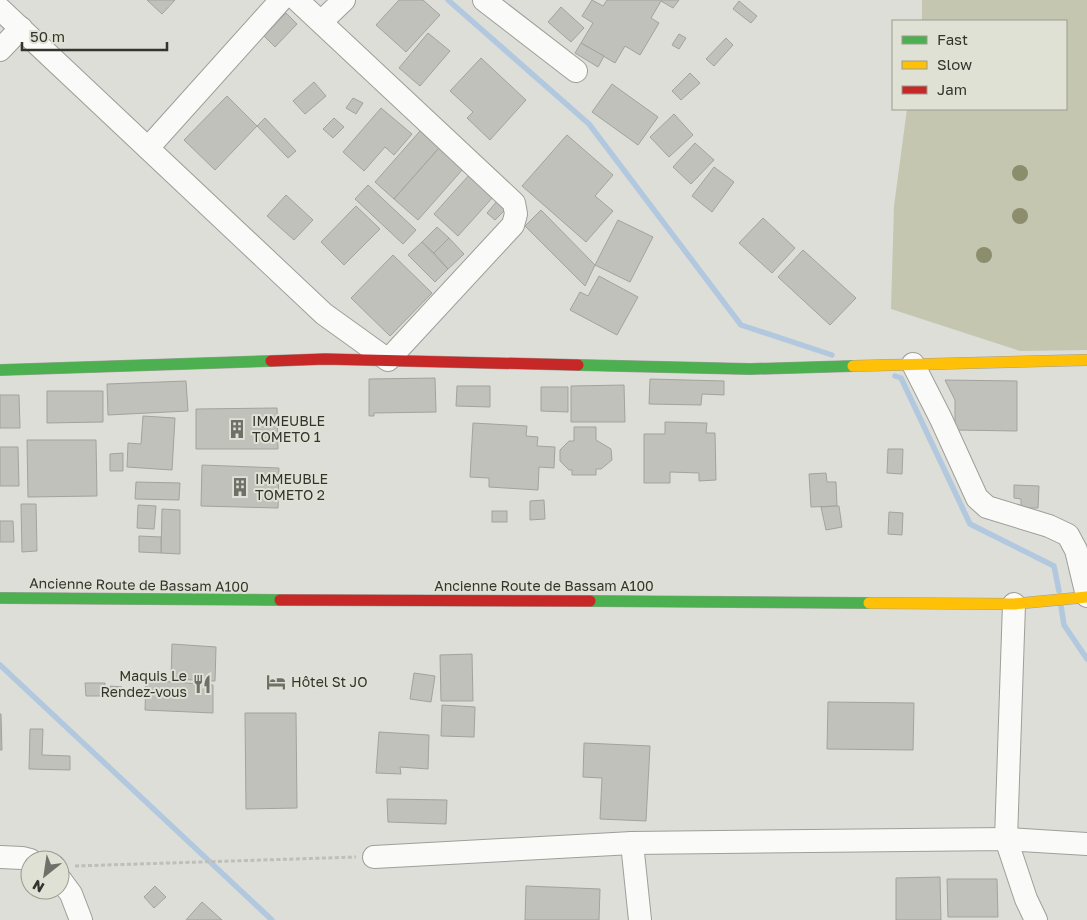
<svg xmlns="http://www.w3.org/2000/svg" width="1087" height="920" viewBox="0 0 1087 920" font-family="'Golos Text',sans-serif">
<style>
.green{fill:#c4c6b0}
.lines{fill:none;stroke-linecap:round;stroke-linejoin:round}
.stream{stroke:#b1c8df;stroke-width:5.5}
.building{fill:#c1c1bc;stroke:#a3a39e}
.street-casing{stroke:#9e9f99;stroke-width:24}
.fast-casing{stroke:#9e9f99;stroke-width:12}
.slow-casing{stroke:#9e9f99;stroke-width:12}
.jam-casing{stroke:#9e9f99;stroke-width:12}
.path{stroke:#bebfbb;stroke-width:3;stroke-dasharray:4 2.5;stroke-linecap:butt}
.street{stroke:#fafaf9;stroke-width:22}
.fast{stroke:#4caf50;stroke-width:11}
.slow{stroke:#ffc107;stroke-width:11}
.jam{stroke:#c62828;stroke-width:11}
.tree{fill:#8b8d6d}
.labels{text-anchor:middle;stroke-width:4;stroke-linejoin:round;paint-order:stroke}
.poi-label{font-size:14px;fill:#34342f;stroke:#dfe1d4;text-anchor:start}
.street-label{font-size:14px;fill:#34342f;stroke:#dfe1d4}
</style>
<rect width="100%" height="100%" fill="#ddded7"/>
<!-- green -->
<polygon class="green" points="922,0 1087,0 1087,350 1020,351 891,309 894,206 907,109 1066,109 1066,21 922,21"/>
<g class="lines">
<!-- stream -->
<g class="stream">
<polyline points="448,0 589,124 741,325 832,355"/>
<polyline points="895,376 901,378 970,524 1054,566 1059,591"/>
<polyline points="1061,606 1064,625 1087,659"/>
<polyline points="0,665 272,920"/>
</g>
</g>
<!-- building -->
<g class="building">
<polygon points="147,0 175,0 162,14"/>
<polygon points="399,0 423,0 440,15 406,52 376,25"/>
<polygon points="592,0 603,6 607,0 679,0 673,8 661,1 651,18 659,23 640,55 625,46 615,63 581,43 593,23 582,16"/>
<polygon points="739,1 757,16 751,23 733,9"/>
<polygon points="561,7 584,28 571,42 548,22"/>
<polygon points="286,13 297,24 275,47 264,36"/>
<polygon points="428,33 450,51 420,86 399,68"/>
<polygon points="679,34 686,38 679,49 672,45"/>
<polygon points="726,38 733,45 714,66 706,59"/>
<polygon points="581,43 604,56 598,67 575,53"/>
<polygon points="481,58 526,100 490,140 467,118 473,112 450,91"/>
<polygon points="690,73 700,83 681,100 672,91"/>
<polygon points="314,82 326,96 305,114 293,101"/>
<polygon points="612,84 658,117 638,145 592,112"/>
<polygon points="227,96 257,126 215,170 184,140"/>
<polygon points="353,98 363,103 356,114 346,108"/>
<polygon points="381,108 412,134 394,155 385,147 364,171 343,152"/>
<polygon points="674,114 693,135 669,157 650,137"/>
<polygon points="265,118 296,151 288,158 257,126"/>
<polygon points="334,118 344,127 333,138 323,129"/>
<polygon points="420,131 439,148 394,199 375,182"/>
<polygon points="567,135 613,175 595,196 613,211 586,242 522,186"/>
<polygon points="695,143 714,160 691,184 673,167"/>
<polygon points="439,148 463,169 418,220 394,199"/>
<polygon points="714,167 734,182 712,212 692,196"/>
<polygon points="470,174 494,196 458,236 434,214"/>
<polygon points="368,185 416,230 403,244 355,199"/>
<polygon points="286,195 313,220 294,240 267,216"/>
<polygon points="497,201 506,209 495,220 487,213"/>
<polygon points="356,206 380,229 344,265 321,242"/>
<polygon points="541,210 595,265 585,286 525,226"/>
<polygon points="763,218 795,248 772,273 739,243"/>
<polygon points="618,220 653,237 630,282 595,265"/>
<polygon points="437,227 449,238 434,253 422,242"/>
<polygon points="449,238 464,254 448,269 434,253"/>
<polygon points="422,242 448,269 435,282 408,255"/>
<polygon points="803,250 856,298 830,325 778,277"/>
<polygon points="393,255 432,293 390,336 351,298"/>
<polygon points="599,276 638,297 617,335 570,310 580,292 588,296"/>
<polygon points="435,378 436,412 374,413 374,416 369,416 369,379"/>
<polygon points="650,379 724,381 724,395 702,394 701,405 649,404"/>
<polygon points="945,380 1017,381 1017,431 955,430 955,400"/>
<polygon points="186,381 188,411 108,415 107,384"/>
<polygon points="624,385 625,422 571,422 571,386"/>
<polygon points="457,386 490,386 490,407 456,406"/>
<polygon points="541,387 568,387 568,412 541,411"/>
<polygon points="47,391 103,391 103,422 47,423"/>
<polygon points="0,395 19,395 20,428 0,428"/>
<polygon points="277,408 278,449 196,449 196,409"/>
<polygon points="143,416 175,418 172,470 127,467 128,443 141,444"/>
<polygon points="665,422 707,423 706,433 715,433 716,480 699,481 699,473 670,472 670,483 644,483 644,434 665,434"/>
<polygon points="473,423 527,426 526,436 538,437 537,446 555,447 554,468 539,467 538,490 489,487 489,478 470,477"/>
<polygon points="574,427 596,427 596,440 611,449 612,460 601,469 596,469 596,475 572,475 572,470 569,470 560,461 560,450 569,441 574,441"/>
<polygon points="27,440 96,440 97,496 28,497"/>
<polygon points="0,447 18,447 19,486 0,486"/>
<polygon points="888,449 903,449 902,474 887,473"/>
<polygon points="123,453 123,471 110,471 110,454"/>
<polygon points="202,465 279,468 278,508 201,506"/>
<polygon points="826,473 827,482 836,482 837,506 811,507 809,474"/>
<polygon points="136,482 180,483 179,500 135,499"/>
<polygon points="1014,485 1039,486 1038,508 1021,508 1021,499 1014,498"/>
<polygon points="544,500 545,519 530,520 530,501"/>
<polygon points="21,504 36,504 37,551 22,552"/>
<polygon points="138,505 156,506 154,529 137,528"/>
<polygon points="837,506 839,506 842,527 826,530 821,507"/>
<polygon points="162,509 180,510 180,554 161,553"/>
<rect x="492" y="511" width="15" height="11"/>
<polygon points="889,512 903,513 902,535 888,534"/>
<polygon points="0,521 13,521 14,542 0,542"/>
<polygon points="139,536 161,537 161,553 139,552"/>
<polygon points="172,644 216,647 215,681 171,679"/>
<polygon points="472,654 473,701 441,701 440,655"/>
<polygon points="414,673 435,676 431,702 410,699"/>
<polygon points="146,680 213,685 213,713 145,710"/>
<polygon points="85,683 105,683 104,696 86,696"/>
<polygon points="110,686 122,687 121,697 109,696"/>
<polygon points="828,702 914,703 913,750 827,749"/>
<polygon points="442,705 475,707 474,737 441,736"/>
<polygon points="245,713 296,713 297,808 246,809"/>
<polygon points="0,714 1,714 2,750 0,750"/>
<polygon points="30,729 43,729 42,755 70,756 70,770 29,769"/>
<polygon points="379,732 429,735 428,769 400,767 401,774 376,773"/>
<polygon points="584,743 650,746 646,821 600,819 602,778 583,777"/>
<polygon points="387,799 447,800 446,824 388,822"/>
<polygon points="940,877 941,920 896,920 896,878"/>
<polygon points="947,879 997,879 998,917 948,917"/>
<polygon points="155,886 166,897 154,908 144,897"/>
<polygon points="526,886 600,889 599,920 525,920"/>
<polygon points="202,902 222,920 186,920"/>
</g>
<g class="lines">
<!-- street casing -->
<g class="street-casing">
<g id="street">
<polyline points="484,0 576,71"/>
<polyline points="0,9 324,314 388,360 513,225 516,214 514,203 297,0"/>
<polyline points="322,21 344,0"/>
<polyline points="0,50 21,28"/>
<polyline points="148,148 281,0"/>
<polyline points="913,364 941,419 977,498 987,507 1049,526 1068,535 1076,550 1087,596"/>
<polyline points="1014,604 1006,839 1026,899 1036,920"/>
<polyline points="632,843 640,920"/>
<polyline points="0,857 22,858 30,860"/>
<polyline points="374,857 632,843 1006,839 1087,844"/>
<polyline points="60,879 71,894 81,920"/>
</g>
</g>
<!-- fast casing -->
<g class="fast-casing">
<g id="fast">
<polyline points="578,365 750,369 853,366"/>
<polyline points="0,370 271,361"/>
<polyline points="0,598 280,600"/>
<polyline points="590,601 869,603"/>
</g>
</g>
<!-- slow casing -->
<g class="slow-casing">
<g id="slow">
<polyline points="853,366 1087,360"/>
<polyline points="869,603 1014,604 1087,597"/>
</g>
</g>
<!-- jam casing -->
<g class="jam-casing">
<g id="jam">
<polyline points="271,361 325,359 578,365"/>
<polyline points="280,600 590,601"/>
</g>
</g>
<!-- path -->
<polyline class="path" points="75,866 356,857"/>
<!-- street -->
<use href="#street" class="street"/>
<!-- fast -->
<use href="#fast" class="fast"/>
<!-- slow -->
<use href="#slow" class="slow"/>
<!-- jam -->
<use href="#jam" class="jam"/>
</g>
<!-- trees -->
<g class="tree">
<circle cx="1020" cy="173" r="8"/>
<circle cx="1020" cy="216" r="8"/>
<circle cx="984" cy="255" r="8"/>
</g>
<!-- icons -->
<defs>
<g id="building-bare" transform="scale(1.5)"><path d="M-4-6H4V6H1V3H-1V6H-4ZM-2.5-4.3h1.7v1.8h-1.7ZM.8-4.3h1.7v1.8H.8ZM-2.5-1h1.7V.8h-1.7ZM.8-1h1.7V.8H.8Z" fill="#6f706a" stroke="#dfe1d4" stroke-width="2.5" paint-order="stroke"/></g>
<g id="hotel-bare" transform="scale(1.5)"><path d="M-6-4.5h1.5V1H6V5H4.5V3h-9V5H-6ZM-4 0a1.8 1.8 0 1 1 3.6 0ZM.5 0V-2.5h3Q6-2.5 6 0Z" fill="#6f706a" stroke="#dfe1d4" stroke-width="2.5" paint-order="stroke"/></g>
<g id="restaurant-bare" transform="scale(1.5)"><path d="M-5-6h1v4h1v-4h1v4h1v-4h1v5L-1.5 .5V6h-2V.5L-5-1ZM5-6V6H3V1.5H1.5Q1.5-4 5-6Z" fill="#6f706a" stroke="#dfe1d4" stroke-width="2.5" paint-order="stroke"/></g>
</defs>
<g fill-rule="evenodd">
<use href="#building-bare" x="237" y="429"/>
<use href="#building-bare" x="240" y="487"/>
<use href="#hotel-bare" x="276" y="682"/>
<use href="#restaurant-bare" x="202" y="684"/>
</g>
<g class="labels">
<!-- poi labels -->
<g class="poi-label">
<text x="252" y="426">IMMEUBLE<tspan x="252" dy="16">TOMETO 1</tspan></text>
<text x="255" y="484">IMMEUBLE<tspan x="255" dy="16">TOMETO 2</tspan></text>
<text x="187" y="681" text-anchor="end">Maquis Le<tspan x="187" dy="16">Rendez-vous</tspan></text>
<text x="291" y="687">Hôtel St JO</text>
</g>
<!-- street labels -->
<g class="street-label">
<text transform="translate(139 585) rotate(1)" y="5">Ancienne Route de Bassam A100</text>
<text x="544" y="591">Ancienne Route de Bassam A100</text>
</g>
</g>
<!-- legend -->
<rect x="892" y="20" width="175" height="90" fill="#dfe1d4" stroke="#9b9c92"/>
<rect x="902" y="36" width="25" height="8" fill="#4caf50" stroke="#9b9c92"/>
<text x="937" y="45" font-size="15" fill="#34342f">Fast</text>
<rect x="902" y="61" width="25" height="8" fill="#ffc107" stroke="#9b9c92"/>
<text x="937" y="70" font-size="15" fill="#34342f">Slow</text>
<rect x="902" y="86" width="25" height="8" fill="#c62828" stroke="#9b9c92"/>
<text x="937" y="95" font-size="15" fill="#34342f">Jam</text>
<!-- north arrow -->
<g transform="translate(45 875) rotate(210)"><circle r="24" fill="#dfe1d4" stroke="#9b9c92"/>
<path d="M0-4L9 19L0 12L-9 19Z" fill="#6f706a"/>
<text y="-8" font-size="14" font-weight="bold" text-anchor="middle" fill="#34342f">N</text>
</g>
<!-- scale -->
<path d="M22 42v8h145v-8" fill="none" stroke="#34342f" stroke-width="2.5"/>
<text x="30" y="42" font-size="15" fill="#34342f" stroke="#dfe1d4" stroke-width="4" paint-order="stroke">50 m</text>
</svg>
